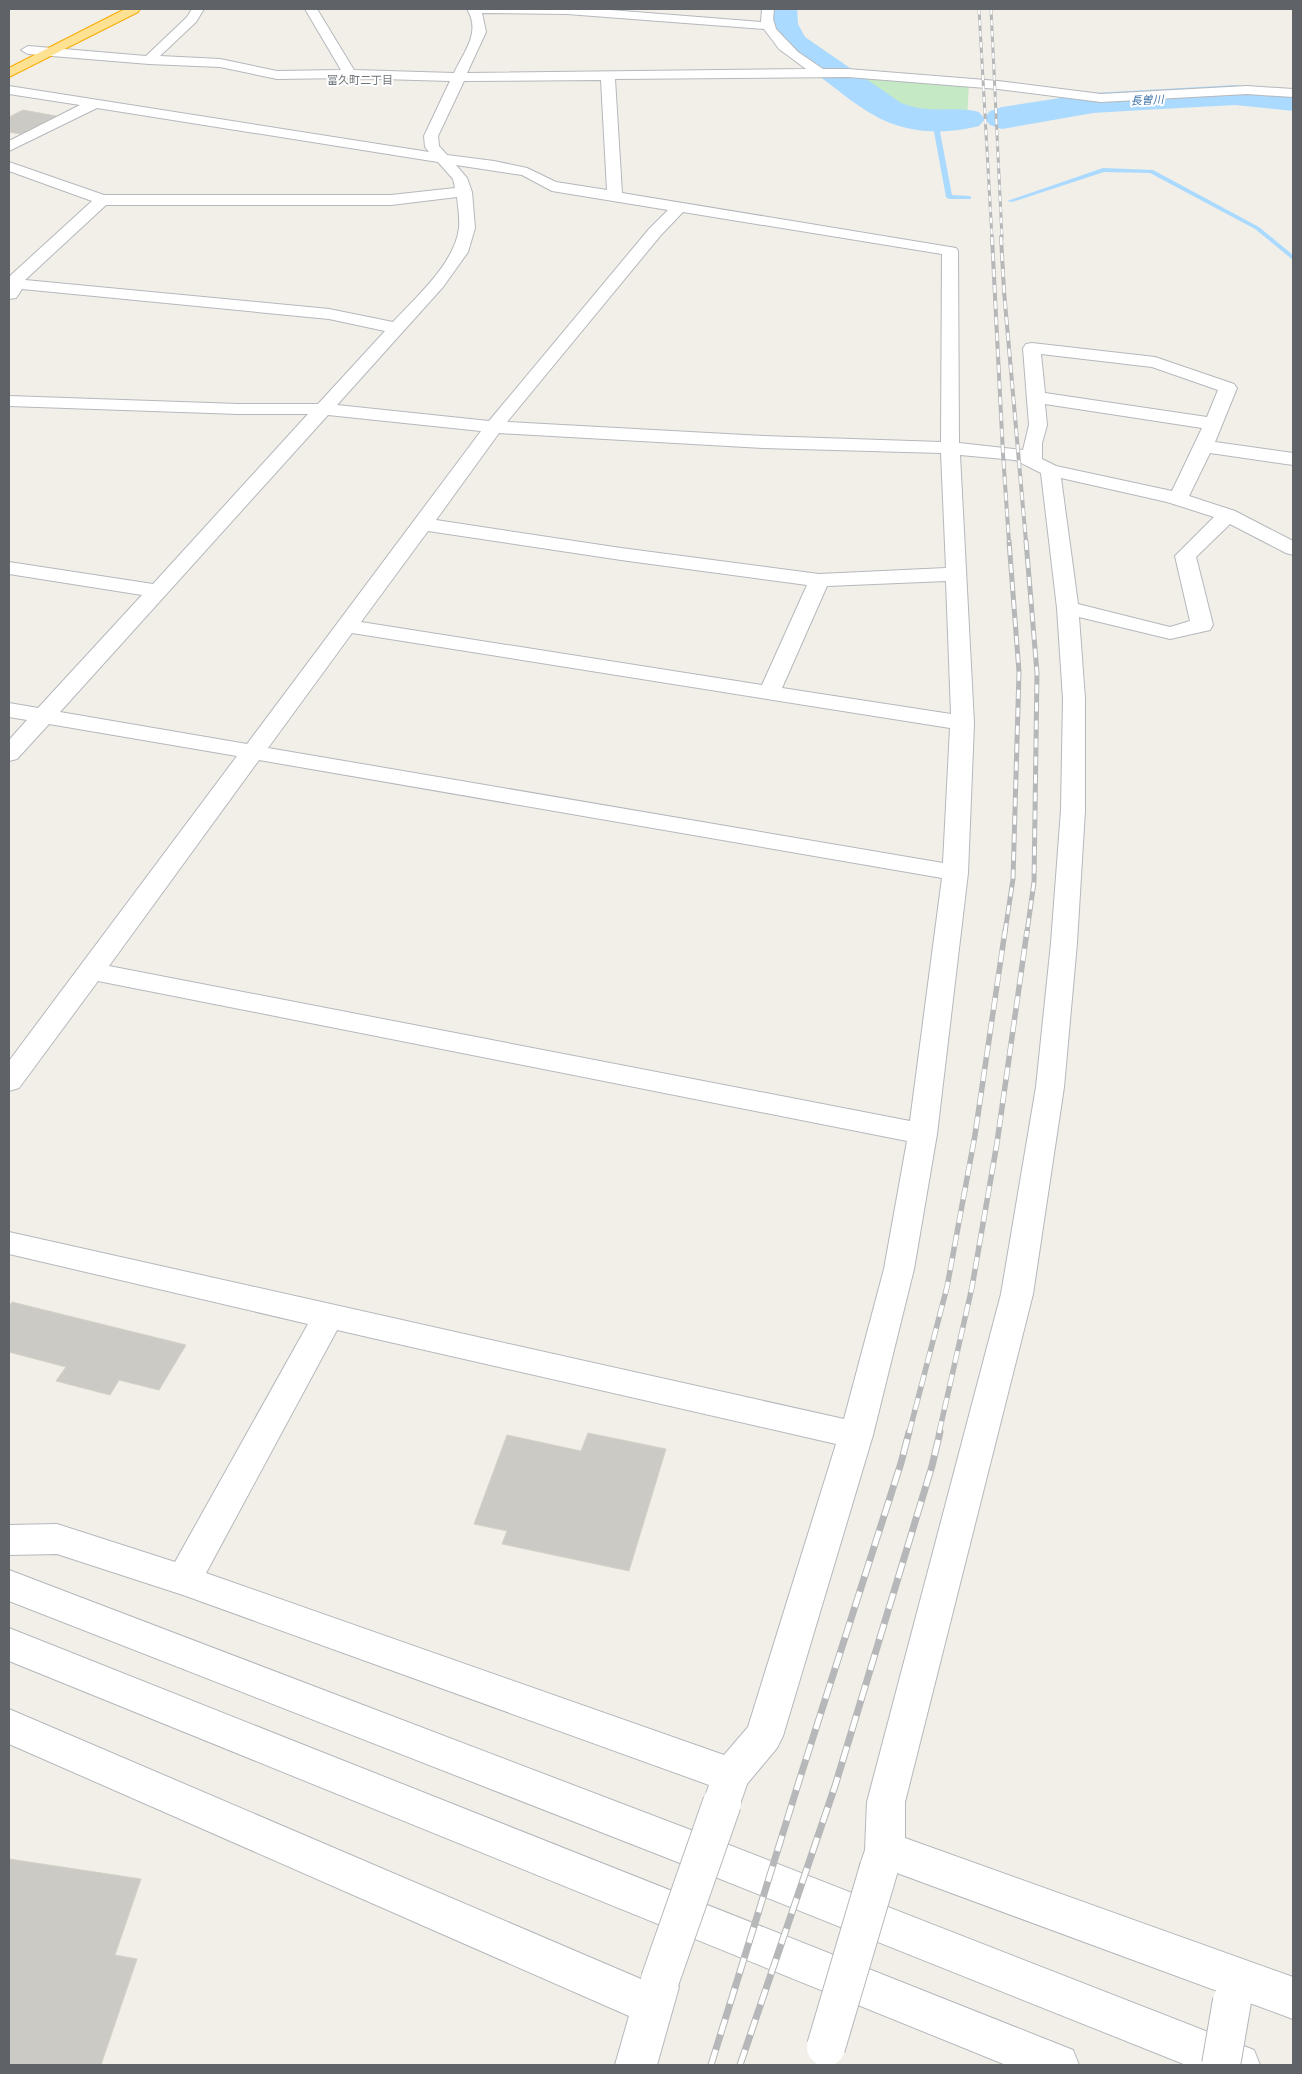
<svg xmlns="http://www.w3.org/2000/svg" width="1302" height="2074" viewBox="0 0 1302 2074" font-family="Rubik,'Noto Sans JP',sans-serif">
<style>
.green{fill:#c5e8c5}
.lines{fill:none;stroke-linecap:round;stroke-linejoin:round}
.stream{fill:#aadaff;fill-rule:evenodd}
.river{fill:#aadaff;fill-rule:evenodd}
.building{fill:#cccac5;stroke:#d6d1c6}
.minor-casing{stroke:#b5b8bc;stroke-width:2}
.highway-casing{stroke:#f9ab00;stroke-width:2}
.minor{fill:#fff;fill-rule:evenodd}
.highway{fill:#fde293;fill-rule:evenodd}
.rail-far4-casing{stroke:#b6b7b8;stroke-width:3}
.rail-far3-casing{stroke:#b6b7b8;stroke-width:4}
.rail-far2-casing{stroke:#b6b7b8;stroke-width:5}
.rail-far1-casing{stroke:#b6b7b8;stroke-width:5.5}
.rail-casing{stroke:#b6b7b8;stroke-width:7}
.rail-far4{stroke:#fff;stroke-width:2;stroke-dasharray:5.5;stroke-linecap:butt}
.rail-far3{stroke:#fff;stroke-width:2.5;stroke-dasharray:8;stroke-linecap:butt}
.rail-far2{stroke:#fff;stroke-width:3;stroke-dasharray:9;stroke-linecap:butt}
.rail-far1{stroke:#fff;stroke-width:4;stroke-dasharray:12;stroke-linecap:butt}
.rail{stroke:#fff;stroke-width:5;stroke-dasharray:16;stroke-linecap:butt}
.minor-bridge-casing{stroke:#b5b8bc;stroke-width:40;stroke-linecap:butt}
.minor-bridge{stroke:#fff;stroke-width:38}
.labels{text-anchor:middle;stroke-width:4;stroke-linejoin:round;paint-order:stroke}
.far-neighbourhood-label{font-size:11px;fill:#70757a;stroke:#fff}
.far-water-label{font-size:11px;font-style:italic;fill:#4174aa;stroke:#fff}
</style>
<rect width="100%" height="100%" fill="#f1efe8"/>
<!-- green -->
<path class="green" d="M835,73L969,84L967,119C950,120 933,122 916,119C886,114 859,90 835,73Z"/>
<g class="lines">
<!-- stream -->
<g class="stream">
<polygon points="935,119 938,121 952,195 969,196 971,197 971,199 949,199 946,197 932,121"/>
<polygon points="1103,168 1153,170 1259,227 1293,255 1293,260 1255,229 1150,173 1104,172 1012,202 1007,201"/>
</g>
<!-- river -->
<g class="river">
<path d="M767,9H797L798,24L805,37L901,103C931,115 952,105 979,112L985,119L979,126C952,133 920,134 893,124C865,114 840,91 816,74C805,67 791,59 782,50C771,39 764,24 767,9Z"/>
<polygon points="1235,85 1293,91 1293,111 1235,105 1143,110 1093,113 1002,129 990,125 984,118 990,111 1002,107 1093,93"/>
</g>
</g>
<!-- building -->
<g class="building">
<polygon points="23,110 56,116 21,134 9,132 9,117"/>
<polygon points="12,1302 186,1345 159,1390 119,1380 110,1395 56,1381 66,1367 9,1352 9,1307"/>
<polygon points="588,1433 666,1449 629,1571 502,1544 507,1531 474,1524 507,1435 581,1451"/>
<polygon points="9,1859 141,1879 115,1955 137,1959 101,2065 9,2065"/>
</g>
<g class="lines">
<!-- minor casing -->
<g class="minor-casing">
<g id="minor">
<path d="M192,9H204L196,22L160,56L220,59L277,71L341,70L305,9H317L354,70L454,73C465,50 481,32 467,9H598L761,22L762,9H774L773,19L776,29L798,52L823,69H848L998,81L1101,94L1247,86L1293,89V97L1247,94L1101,102L998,89L848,77L615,79L622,193L956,248L958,251L959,443L1023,450L1029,425L1023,348L1026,344L1032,343L1155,357L1234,384L1237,388L1215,442L1293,453V465L1210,453L1189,496L1235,511L1293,541V555L1286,553L1230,524L1196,557L1213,625L1210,630L1170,639L1079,617L1085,699V810L1077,943L1064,1087L1033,1294L905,1802V1838L1293,1977V2019L897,1873L893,1882L879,1887L865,1882L859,1868L865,1850L867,1802L1001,1294L1036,1087L1051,943L1061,810L1063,699L1057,608L1041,473L1015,460L960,455L974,723L968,873L937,1134L914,1269L873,1435L783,1736L777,1748L747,1784L736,1816L722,1821L708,1816L703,1803L709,1785L183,1595L57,1554L9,1555V1525L57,1524L175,1562L308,1324L9,1254V1232L844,1419L884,1269L907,1141L98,981L19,1088L9,1091V1061L237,756L49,724L17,759L9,761V740L27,720L9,717V703L38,708L142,595L9,574V562L153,584L308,414H238L9,406V396L238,404H318L385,331L329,319L22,289L16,298L9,299V278L11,275L92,201L9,171V162L104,195H391L455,188L453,179L438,162L97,108L9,151V141L80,105L9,94V86L429,152L425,147L424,136L450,81L347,78L277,79L220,67L149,64L28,54L21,50L28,46L146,56L187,17ZM482,13L567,14L764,29L779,49L806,69L467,73L486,32ZM601,80L607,190L556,182L527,168L494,161L447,155L439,146L438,136L464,81ZM456,165L522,175L552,191L668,210L649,229L489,421L337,405L443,287L468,252L475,228L472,192L467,178ZM457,197C458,207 460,219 459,228C455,263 416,297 393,322L329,309L25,280L106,205H391ZM683,212L942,254L941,442L763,436L507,422L661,235ZM1041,354L1152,367L1218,390L1207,417L1045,393ZM1045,404L1202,428L1172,491L1056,466L1042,459V443L1047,425ZM328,415L481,431L247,744L60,712ZM499,433L763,448L941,453L946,568L819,574L621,548L436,520ZM1061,478L1167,502L1214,517L1175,556L1190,621L1170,627L1078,604ZM428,531L621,560L807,585L762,685L361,622ZM946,581L951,714L782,688L827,586ZM352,633L950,728L943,863L268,748ZM259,760L942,878L910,1121L109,966ZM337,1330L836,1444L748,1727L724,1755L206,1573Z"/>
<polygon points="9,1570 683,1827 1239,2044 1254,2050 1260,2065 1186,2065 680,1863 9,1601"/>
<polygon points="9,1628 1058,2044 1073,2050 1079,2065 1006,2065 9,1661"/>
<polygon points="9,1709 641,1979 643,1972 658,1966 673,1972 679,1987 657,2065 615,2065 629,2016 9,1744"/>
</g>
</g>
<!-- highway casing -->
<g class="highway-casing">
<polygon id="highway" points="125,9 140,9 138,12 9,77 9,68"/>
</g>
<!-- minor -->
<use href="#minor" class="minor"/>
<!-- highway -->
<use href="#highway" class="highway"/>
<!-- rail-far4 casing -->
<g class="rail-far4-casing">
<g id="rail-far4">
<polyline points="979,9 992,238"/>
<polyline points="991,9 1002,238"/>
</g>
</g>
<!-- rail-far3 casing -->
<g class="rail-far3-casing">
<g id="rail-far3">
<polyline points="992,237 1003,454 1009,542"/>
<polyline points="1001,237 1004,291 1026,542"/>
</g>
</g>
<!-- rail-far2 casing -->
<g class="rail-far2-casing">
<g id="rail-far2">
<polyline points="1026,541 1037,673 1034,882 1027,932"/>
<polyline points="1005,932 1013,879 1019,672 1009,541"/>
</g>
</g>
<!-- rail-far1 casing -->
<g class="rail-far1-casing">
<g id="rail-far1">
<polyline points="909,1433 947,1287 975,1135 1005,931"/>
<polyline points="939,1433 972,1287 997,1143 1027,931"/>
</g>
</g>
<!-- rail casing -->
<g class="rail-casing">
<g id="rail">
<polyline points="711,2065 800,1778 901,1463 909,1432"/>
<polyline points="740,2065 835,1786 932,1466 940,1432"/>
</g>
</g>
<!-- rail-far4 -->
<use href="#rail-far4" class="rail-far4"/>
<!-- rail-far3 -->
<use href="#rail-far3" class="rail-far3"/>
<!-- rail-far2 -->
<use href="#rail-far2" class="rail-far2"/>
<!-- rail-far1 -->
<use href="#rail-far1" class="rail-far1"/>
<!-- rail -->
<use href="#rail" class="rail"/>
<!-- minor-bridge casing -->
<g class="minor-bridge-casing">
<g id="minor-bridge">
<polyline points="660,1980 722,1803"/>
<polyline points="826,2047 879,1868"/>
<polyline points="1221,2065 1232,2001"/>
</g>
</g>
<!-- minor-bridge -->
<use href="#minor-bridge" class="minor-bridge"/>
</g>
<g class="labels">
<!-- far-neighbourhood labels -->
<g class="far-neighbourhood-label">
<text x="360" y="84">富久町二丁目</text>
</g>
<!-- far-water labels -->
<g class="far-water-label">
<text transform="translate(1147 100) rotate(-3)" y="4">長曽川</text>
</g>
</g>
<!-- border -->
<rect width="1302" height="2074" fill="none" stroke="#5f6368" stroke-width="20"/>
</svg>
